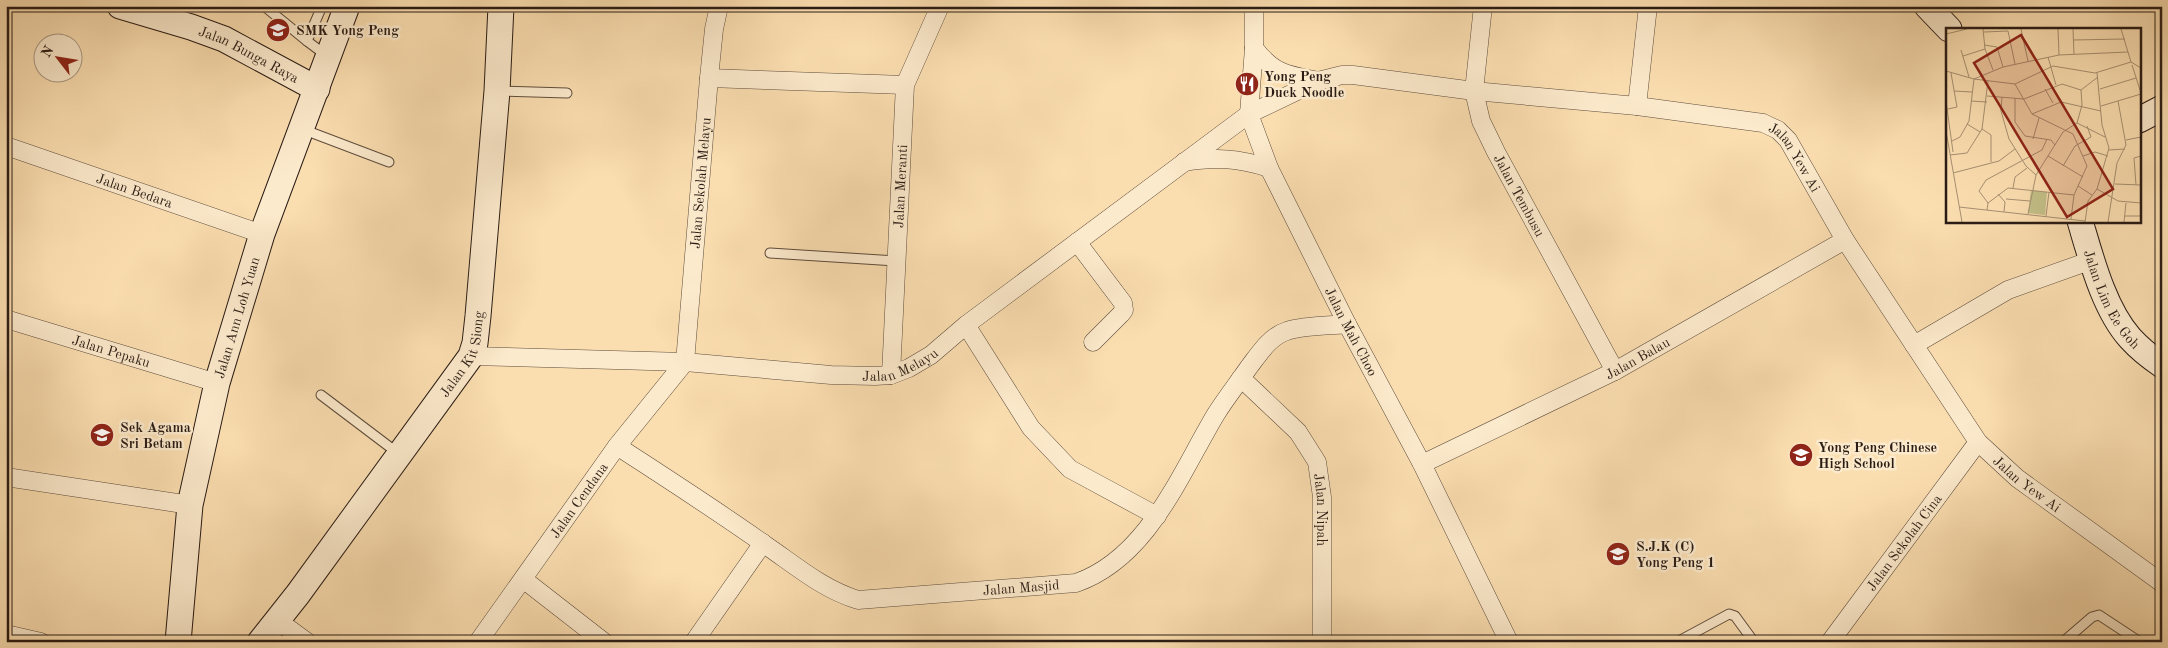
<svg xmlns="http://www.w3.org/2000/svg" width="2168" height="648" viewBox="0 0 2168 648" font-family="'Old Standard TT',serif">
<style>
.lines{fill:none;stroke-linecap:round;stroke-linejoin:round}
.lane-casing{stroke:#5e4c3c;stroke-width:11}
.street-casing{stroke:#5e4c3c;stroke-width:19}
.secondary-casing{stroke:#2a1c15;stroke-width:27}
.lane{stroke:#fceacc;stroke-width:9}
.street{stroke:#fceacc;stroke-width:18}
.secondary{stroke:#fceacc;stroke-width:25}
.labels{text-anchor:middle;stroke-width:5;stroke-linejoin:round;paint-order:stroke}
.poi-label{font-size:14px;font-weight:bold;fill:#2a1c15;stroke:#fceacc;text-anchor:start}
.street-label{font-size:14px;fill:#2a1c15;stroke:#fceacc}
.inset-road{fill:none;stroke:#a79072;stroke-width:1}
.view{fill:#8f2418;fill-opacity:0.15;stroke:#8f2418;stroke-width:2.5}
.inset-edge{fill:none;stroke:#2a1c15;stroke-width:2.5}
</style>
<rect width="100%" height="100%" fill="#fbdeb0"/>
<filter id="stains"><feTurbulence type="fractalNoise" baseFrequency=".004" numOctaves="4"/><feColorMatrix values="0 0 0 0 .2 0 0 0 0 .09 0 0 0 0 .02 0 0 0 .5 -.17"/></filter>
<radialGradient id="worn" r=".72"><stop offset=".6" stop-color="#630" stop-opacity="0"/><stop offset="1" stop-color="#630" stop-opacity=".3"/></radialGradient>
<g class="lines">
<!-- lane casing -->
<g class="lane-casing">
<g id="lane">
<polyline points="264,6 307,41"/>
<polyline points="322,6 307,41 327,56"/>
<polyline points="497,91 567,93"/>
<polyline points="302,129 389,162"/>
<polyline points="770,253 896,261"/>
<polyline points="321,395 399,454"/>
<polyline points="1677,642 1729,614 1735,616 1754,642"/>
<polyline points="2063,642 2092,617 2099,615 2140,642"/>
</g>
</g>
<!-- street casing -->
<g class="street-casing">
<g id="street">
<path id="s1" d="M1254,6V48L1249,114L1269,168L1347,324L1422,464L1509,642"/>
<path id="s2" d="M1483,6L1474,91L1481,121L1496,152L1615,371"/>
<path d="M1254,48C1274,74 1287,75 1318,81"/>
<polyline points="709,78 905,85"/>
<polyline points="1637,106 1648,6"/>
<path id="s3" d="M6,146L262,234"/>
<path d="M1184,162C1216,157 1238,158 1269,168"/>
<polyline points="1077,242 1123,303 1124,310 1121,314 1093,342"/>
<path id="s4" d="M6,319L217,383"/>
<polyline points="966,325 1031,428 1070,469 1157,516"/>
<polyline points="1914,345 2008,290 2092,260"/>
<path id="s5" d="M471,356L685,362L831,375L875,376L891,375L909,368L931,355L966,325L1249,114L1318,81L1342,75H1353L1474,91L1637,106L1763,123L1778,130L1788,140L1845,240L1978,442L2017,478L2162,583"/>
<path id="s6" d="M891,375L905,85L940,6"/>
<path id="s7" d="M1241,378L1298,432L1317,462L1322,497V642"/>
<path id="s8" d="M617,446C666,478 716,510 764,544C795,565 822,589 858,600L1076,583C1148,558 1180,474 1216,414C1226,398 1238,383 1249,367C1259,354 1270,336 1287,331C1305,325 1328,326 1347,324"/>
<path id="s9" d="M1422,464L1615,371L1845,240"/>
<polyline points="6,477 190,505"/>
<polyline points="523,579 604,642"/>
<polyline points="277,620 307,642"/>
<polyline points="6,634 41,642"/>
<path id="s10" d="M478,642L617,446L685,362L709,78L714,29L719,6"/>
<polyline points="694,642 763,543"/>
<path id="s11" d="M1830,642L1978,442"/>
</g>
</g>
<!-- secondary casing -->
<g class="secondary-casing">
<g id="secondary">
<path id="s12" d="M120,6L191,27L224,39L317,89"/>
<polyline points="1927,6 1949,29"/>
<polyline points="2139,120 2162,108"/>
<path id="s13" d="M2080,221C2091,258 2104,309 2130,338C2139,348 2150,357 2162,365"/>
<path id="s14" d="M178,642L190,505L217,383L262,234L347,6"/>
<path id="s15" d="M260,642L298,594L471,356L475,343L478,316L497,91L501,6"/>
</g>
</g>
<!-- lane -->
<use href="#lane" class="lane"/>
<!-- street -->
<use href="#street" class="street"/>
<!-- secondary -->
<use href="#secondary" class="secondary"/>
</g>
<!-- icons -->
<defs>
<g id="school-disc" transform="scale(1.25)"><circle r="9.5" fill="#8f2418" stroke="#fceacc"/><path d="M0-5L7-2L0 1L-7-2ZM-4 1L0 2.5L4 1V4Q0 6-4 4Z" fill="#fff"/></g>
<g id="restaurant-disc" transform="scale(1.25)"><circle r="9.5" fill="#8f2418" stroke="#fceacc"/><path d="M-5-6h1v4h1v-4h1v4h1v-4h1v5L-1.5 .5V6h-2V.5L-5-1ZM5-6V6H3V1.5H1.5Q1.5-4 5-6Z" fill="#fff"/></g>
</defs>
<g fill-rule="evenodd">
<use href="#school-disc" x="278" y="30"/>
<use href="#restaurant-disc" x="1247" y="84"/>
<use href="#school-disc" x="102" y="435"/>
<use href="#school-disc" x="1801" y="455"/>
<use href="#school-disc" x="1618" y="554"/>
</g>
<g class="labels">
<!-- poi labels -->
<g class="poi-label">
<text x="296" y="35">SMK Yong Peng</text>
<text x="1264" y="81">Yong Peng<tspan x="1264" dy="16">Duck Noodle</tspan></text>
<text x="120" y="432">Sek Agama<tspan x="120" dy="16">Sri Betam</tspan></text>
<text x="1818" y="452">Yong Peng Chinese<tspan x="1818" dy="16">High School</tspan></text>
<text x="1636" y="551">S.J.K (C)<tspan x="1636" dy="16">Yong Peng 1</tspan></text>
</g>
<!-- street labels -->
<g class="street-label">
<text dy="5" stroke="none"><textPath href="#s12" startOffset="138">Jalan Bunga Raya</textPath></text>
<text dy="5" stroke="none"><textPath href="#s5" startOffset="1438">Jalan Yew Ai</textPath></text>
<text dy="5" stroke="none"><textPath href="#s10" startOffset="528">Jalan Sekolah Melayu</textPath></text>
<text dy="5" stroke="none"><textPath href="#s6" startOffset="189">Jalan Meranti</textPath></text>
<text dy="5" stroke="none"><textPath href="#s3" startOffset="136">Jalan Bedara</textPath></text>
<text dy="5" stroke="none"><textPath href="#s2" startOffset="200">Jalan Tembusu</textPath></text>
<text dy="5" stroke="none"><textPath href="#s13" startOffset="85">Jalan Lim Ee Goh</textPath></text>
<text dy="5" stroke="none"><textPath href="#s14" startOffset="331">Jalan Ann Loh Yuan</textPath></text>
<text dy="5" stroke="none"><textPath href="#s1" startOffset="349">Jalan Mah Choo</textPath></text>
<text dy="5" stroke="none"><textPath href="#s4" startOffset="110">Jalan Pepaku</textPath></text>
<text dy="5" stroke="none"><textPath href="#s15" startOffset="354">Jalan Kit Siong</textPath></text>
<text dy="5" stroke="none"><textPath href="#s9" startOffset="240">Jalan Balau</textPath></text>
<text dy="5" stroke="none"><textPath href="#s5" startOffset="432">Jalan Melayu</textPath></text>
<text dy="5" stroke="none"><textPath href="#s5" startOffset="1842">Jalan Yew Ai</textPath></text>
<text dy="5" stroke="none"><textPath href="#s10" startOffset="174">Jalan Cendana</textPath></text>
<text dy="5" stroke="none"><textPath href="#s7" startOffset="162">Jalan Nipah</textPath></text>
<text dy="5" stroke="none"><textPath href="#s11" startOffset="124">Jalan Sekolah Cina</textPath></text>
<text dy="5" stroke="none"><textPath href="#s8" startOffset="450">Jalan Masjid</textPath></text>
</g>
</g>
<!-- overview -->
<g transform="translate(1946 28)">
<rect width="195" height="195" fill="#fbdeb0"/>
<path d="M85,162L101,164L99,187L82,185Z" fill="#c3c088"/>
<path class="inset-road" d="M37,1L39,21L47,42M75,1L82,33M112,1L113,27M127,1L128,26M175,1L185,34L195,40M38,4L62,3L69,36M0,6L21,1M127,12L179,11M38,17L51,19L57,39M15,22L23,49M17,28L39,21M102,29L110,57M186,37L195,65M0,43L28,51L69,56L107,38L149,45L185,34M69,56L86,86L127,106L141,138L128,167L125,191M99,61L107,75M154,61L190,50M135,62L152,49M8,63L26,64M41,68L78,71L116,56L135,62M56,69L55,83L63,111L80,138L90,147M69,70V94L79,108L105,112L109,117M0,73L7,124M25,73L41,74M155,78L195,66M2,81L11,79L5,45M86,86L115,74L155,83M131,95L159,109M21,96L34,104M36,101L45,107V134M0,103L16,194M87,111L93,90M180,112L195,109M6,113L14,109L23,93L28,51L57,39L113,27L182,24M163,122L179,121M4,127L21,125L36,101L42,53M102,128L137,149M137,128L149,124L162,128M117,138L129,118L145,109L141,98M7,145L53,133L69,121M169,156L195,157M190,157L188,130L195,128M132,158L146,167M67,160L69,149L81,140M151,161L172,173L195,175M52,166L59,174L58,184M60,171L84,173M42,175L33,163L40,152L96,122L101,111M13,179L139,193M41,182L42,175L62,160L128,167M82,186L90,147L117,104L131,95L136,77L135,62M100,188L103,164M179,188H195M139,194L142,173L151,161L163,120L156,97L151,45M162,194L171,135L180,117L172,73M178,194L180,175"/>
<path class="view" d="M75,7L167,161L121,189L28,35Z"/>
<rect width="195" height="195" class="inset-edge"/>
</g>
<!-- margin -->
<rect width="2168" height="648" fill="none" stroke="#fbdeb0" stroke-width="25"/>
<rect x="8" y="8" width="2153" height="633" fill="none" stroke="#2a1c15" stroke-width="2.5"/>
<rect x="12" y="12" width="2143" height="623" fill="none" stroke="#2a1c15"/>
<!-- north arrow -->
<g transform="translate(58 58) rotate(301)"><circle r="24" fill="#fceacc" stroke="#a89883"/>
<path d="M0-4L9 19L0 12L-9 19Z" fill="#8f2418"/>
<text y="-8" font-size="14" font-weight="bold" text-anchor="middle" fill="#2a1c15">N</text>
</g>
<rect width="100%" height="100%" filter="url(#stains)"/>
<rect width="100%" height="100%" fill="url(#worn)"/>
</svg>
